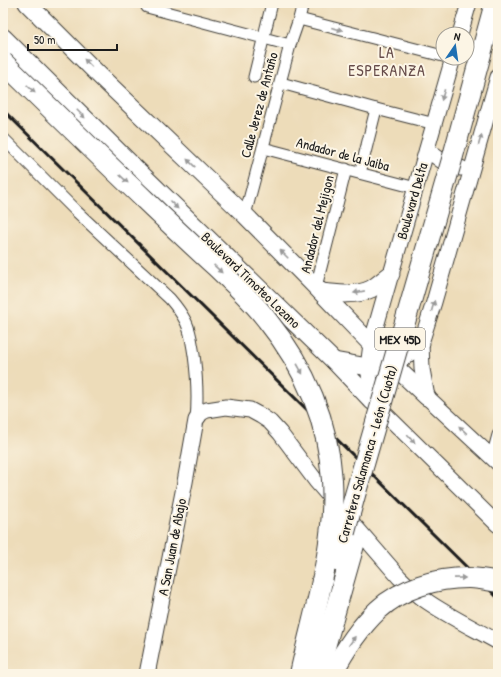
<svg xmlns="http://www.w3.org/2000/svg" width="501" height="677" viewBox="0 0 501 677" font-family="'Patrick Hand',sans-serif">
<style>
.lines{fill:none;stroke-linecap:round;stroke-linejoin:round}
.street-casing{stroke:#3b3934;stroke-width:13}
.secondary-casing{stroke:#3b3934;stroke-width:17}
.primary-casing{stroke:#3b3934;stroke-width:19}
.street{stroke:#fff;stroke-width:11}
.secondary{stroke:#fff;stroke-width:15}
.primary{stroke:#fff;stroke-width:17}
.rail{stroke:#1c1c1c;stroke-width:3}
.highway-bridge-casing{stroke:#3b3934;stroke-width:22;stroke-linecap:butt}
.highway-bridge{stroke:#fff;stroke-width:20}
.oneway{fill:#999}
.labels{text-anchor:middle;stroke-width:4;stroke-linejoin:round;paint-order:stroke}
.shield{fill:#fcf5e5;stroke:#5f5d58;stroke-width:1}
.shield-label{font-size:13px;font-weight:bold;fill:#1c1c1c}
.street-label{font-size:14px;fill:#1c1c1c;stroke:#fcf5e5}
.quarter-label{font-size:16px;letter-spacing:1px;fill:#664c4a;stroke:#fcf5e5}
</style>
<rect width="100%" height="100%" fill="#fcf5e5"/>
<filter id="ink" filterUnits="userSpaceOnUse"><feTurbulence type="fractalNoise" baseFrequency=".025" numOctaves="2"/><feDisplacementMap in="SourceGraphic" scale="8" xChannelSelector="R" yChannelSelector="G"/><feConvolveMatrix kernelMatrix="1 2 1 2 8 2 1 2 1" color-interpolation-filters="sRGB"/></filter>
<filter id="wash" filterUnits="userSpaceOnUse"><feTurbulence type="fractalNoise" baseFrequency=".012" numOctaves="4" result="noise"/><feDisplacementMap in="SourceGraphic" scale="16" xChannelSelector="R" yChannelSelector="G"/><feGaussianBlur stdDeviation="0.9" result="paint"/><feColorMatrix in="noise" values="0 0 0 0 0 0 0 0 0 0 0 0 0 0 0 0 0 1.4 0 .05"/><feComposite in="paint" operator="in"/></filter>
<g filter="url(#wash)">
<rect width="100%" height="100%" fill="#eddcb9"/>
</g>
<g filter="url(#ink)">
<g class="lines">
<!-- street casing -->
<g class="street-casing">
<g id="street">
<polyline points="147,7 290,45"/>
<polyline points="299,19 443,56"/>
<polyline points="254,77 272,3"/>
<polyline points="281,83 376,109 435,124"/>
<path d="M3,138L75,210L170,299C176,306 182,314 186,322C191,332 192,344 194,355C197,377 198,398 196,420"/>
<polyline points="263,148 416,188"/>
<polyline points="360,173 376,109"/>
<polyline points="245,215 290,45 299,19 303,3"/>
<polyline points="316,287 346,169"/>
<polyline points="492,457 498,435"/>
</g>
</g>
<!-- secondary casing -->
<g class="secondary-casing">
<g id="secondary">
<polyline points="460,34 469,3"/>
<polyline points="453,58 391,274 371,344 368,367 373,402 498,525"/>
<polyline points="498,77 434,302 421,343 422,369 427,397 498,463"/>
<polyline points="427,150 446,164 461,168"/>
<path d="M375,330C386,341 393,346 409,346"/>
<path d="M147,674L185,482L196,420L201,413L207,410L226,407L250,410L261,416L270,422L280,433L316,481L399,577C407,585 415,593 425,600C448,616 473,628 498,642"/>
</g>
</g>
<!-- primary casing -->
<g class="primary-casing">
<g id="primary">
<polyline points="27,3 101,77 245,215 316,287 371,344 427,397"/>
<polyline points="3,37 125,158 334,361 373,402"/>
<path d="M321,292C337,294 356,296 371,289C378,285 384,279 391,274"/>
<polyline points="334,361 368,367 377,367 400,360 421,343"/>
</g>
</g>
<!-- street -->
<use href="#street" class="street"/>
<!-- secondary -->
<use href="#secondary" class="secondary"/>
<!-- primary -->
<use href="#primary" class="primary"/>
<!-- rail -->
<polyline class="rail" points="3,110 498,598"/>
<!-- highway-bridge casing -->
<g class="highway-bridge-casing">
<g id="highway-bridge">
<path d="M3,62C50,108 97,154 145,200C168,222 191,244 215,266C233,283 252,300 267,320C304,366 328,420 332,480C336,546 314,610 300,674"/>
<polyline points="337,561 355,495 453,156 495,3"/>
<polyline points="319,674 325,647 354,545"/>
<path d="M332,674C344,651 359,628 378,610C402,588 436,578 468,578C478,578 488,580 498,582"/>
</g>
</g>
<!-- highway-bridge -->
<use href="#highway-bridge" class="highway-bridge"/>
</g>
<!-- one-way arrows -->
<defs><path id="oneway-solid" d="M-6-.8H1V-3.2L6.5 0L1 3.2V.8H-6Z"/></defs>
<g class="oneway">
<use href="#oneway-solid" transform="translate(337 29) rotate(15)"/>
<use href="#oneway-solid" transform="translate(88 63) rotate(-135)"/>
<use href="#oneway-solid" transform="translate(31 89) rotate(44)"/>
<use href="#oneway-solid" transform="translate(443 95) rotate(106)"/>
<use href="#oneway-solid" transform="translate(81 114) rotate(45)"/>
<use href="#oneway-solid" transform="translate(480 140) rotate(-74)"/>
<use href="#oneway-solid" transform="translate(191 163) rotate(-136)"/>
<use href="#oneway-solid" transform="translate(124 179) rotate(44)"/>
<use href="#oneway-solid" transform="translate(174 205) rotate(44)"/>
<use href="#oneway-solid" transform="translate(284 254) rotate(-135)"/>
<use href="#oneway-solid" transform="translate(218 269) rotate(43)"/>
<use href="#oneway-solid" transform="translate(359 292) rotate(169)"/>
<use href="#oneway-solid" transform="translate(433 306) rotate(-74)"/>
<use href="#oneway-solid" transform="translate(300 369) rotate(61)"/>
<use href="#oneway-solid" transform="translate(463 430) rotate(-137)"/>
<use href="#oneway-solid" transform="translate(411 439) rotate(45)"/>
<use href="#oneway-solid" transform="translate(460 578) rotate(-1)"/>
<use href="#oneway-solid" transform="translate(352 641) rotate(-55)"/>
</g>
</g>
<g class="labels">
<!-- shield labels -->
<rect class="shield" x="375" y="328" width="50" height="22" rx="3"/>
<g class="shield-label">
<text x="400" y="344">MEX 45D</text>
</g>
<!-- street labels -->
<g class="street-label">
<text transform="translate(259 105) rotate(-75)" y="5">Calle Jerez de Antaño</text>
<text transform="translate(343 154) rotate(15)" y="5">Andador de la Jaiba</text>
<text transform="translate(412 201) rotate(-74)" y="5">Boulevard Delta</text>
<text transform="translate(317 224) rotate(-76)" y="5">Andador del Mejigon</text>
<text transform="translate(251 280) rotate(44)" y="5">Boulevard Timoteo Lozano</text>
<text transform="translate(367 454) rotate(-74)" y="5">Carretera Salamanca - León (Cuota)</text>
<text transform="translate(172 547) rotate(-79)" y="5">A San Juan de Abajo</text>
</g>
<!-- quarter labels -->
<g class="quarter-label">
<text x="387" y="58">LA<tspan x="387" dy="18">ESPERANZA</tspan></text>
</g>
</g>
<!-- margin -->
<rect width="501" height="677" fill="none" stroke="#fcf5e5" stroke-width="16"/>
<!-- north arrow -->
<g transform="translate(455 46) rotate(13)"><circle r="19" fill="#fcf5e5" stroke="#a29e95"/>
<path d="M0-3L7 15L0 10L-7 15Z" fill="#1f6fb2"/>
<text y="-6" font-size="11" font-weight="bold" text-anchor="middle" fill="#1c1c1c">N</text>
</g>
<!-- scale -->
<path d="M28 44v6h89v-6" fill="none" stroke="#1c1c1c" stroke-width="2"/>
<text x="34" y="44" font-size="12" fill="#1c1c1c" stroke="#fcf5e5" stroke-width="3" paint-order="stroke">50 m</text>
</svg>
